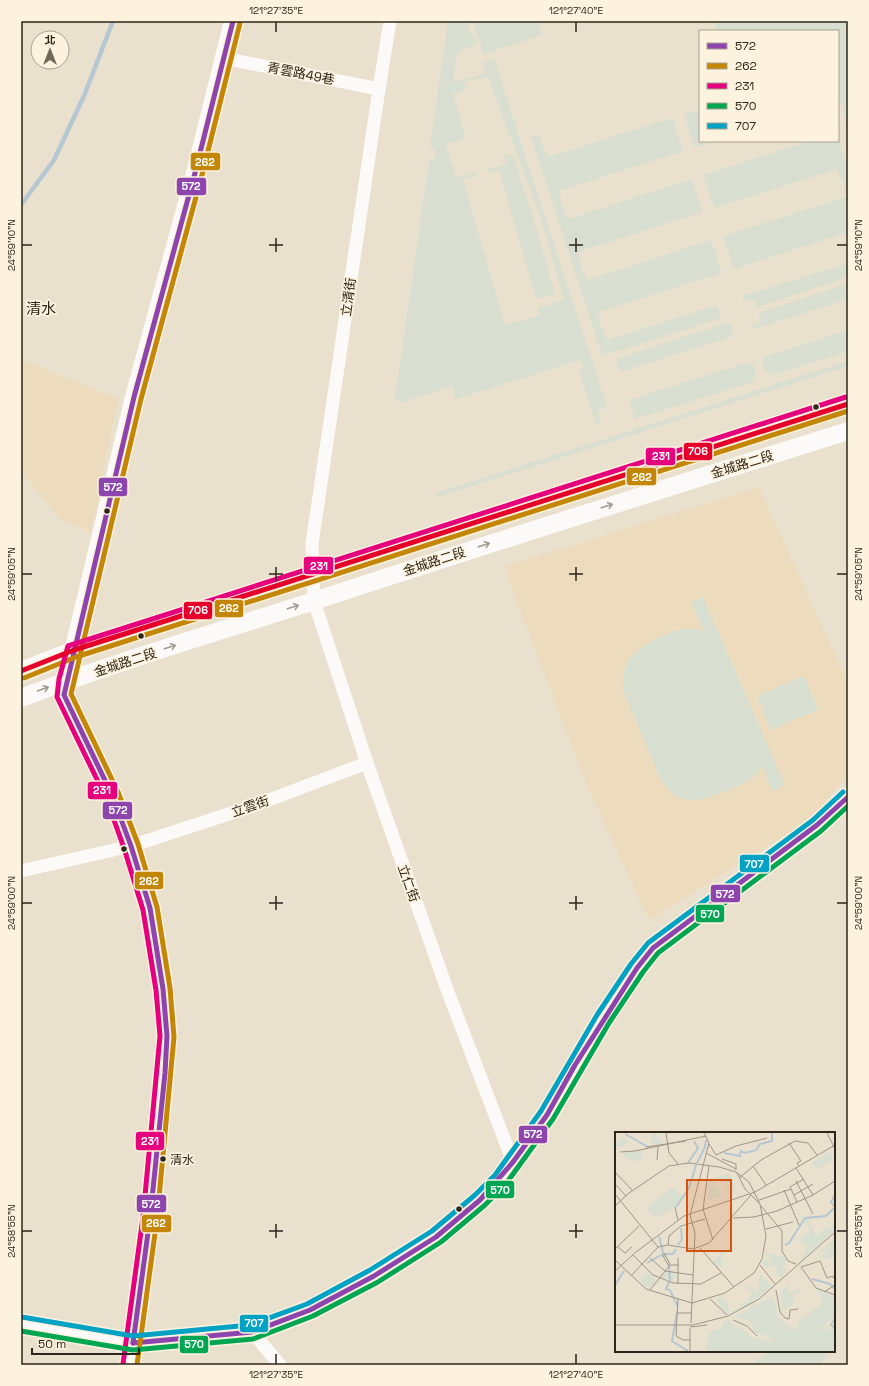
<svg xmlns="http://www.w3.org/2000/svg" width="869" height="1386" viewBox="0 0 869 1386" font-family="'Space Grotesk','Noto Sans TC',sans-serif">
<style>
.built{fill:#ecdcbd}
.green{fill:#d8dfd0;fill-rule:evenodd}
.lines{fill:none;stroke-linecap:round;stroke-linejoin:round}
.stream{stroke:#b5c7d2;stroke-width:4.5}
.street{stroke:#fcfaf8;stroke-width:13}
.secondary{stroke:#fcfaf8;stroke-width:18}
.bus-1-casing{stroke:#fdf2de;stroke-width:8}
.bus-2-casing{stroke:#fdf2de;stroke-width:8}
.bus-3-casing{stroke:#fdf2de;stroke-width:8}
.bus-4-casing{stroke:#fdf2de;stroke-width:8}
.bus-5-casing{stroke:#fdf2de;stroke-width:8}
.bus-6-casing{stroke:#fdf2de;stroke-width:8}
.bus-1{stroke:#8e44ad;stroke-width:5}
.bus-2{stroke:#c48606;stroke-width:5}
.bus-3{stroke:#e5007d;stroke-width:5}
.bus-4{stroke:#00a651;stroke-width:5}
.bus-5{stroke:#02a2c5;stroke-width:5}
.bus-6{stroke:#e4002b;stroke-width:5}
.oneway{stroke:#9f9b94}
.ticks{fill:none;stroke:#2d2619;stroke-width:1.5}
.bus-dot{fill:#2d2619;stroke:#fdf2de;stroke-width:1.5}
.labels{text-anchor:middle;stroke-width:3.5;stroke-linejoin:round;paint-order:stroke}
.bus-label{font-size:12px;fill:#2d2619;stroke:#fdf2de;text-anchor:start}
.street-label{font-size:13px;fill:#2d2619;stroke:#fdf2de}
.quarter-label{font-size:15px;fill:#2d2619;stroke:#fdf2de}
.inset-river{fill:none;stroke:#b5c7d2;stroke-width:2}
.inset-road{fill:none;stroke:#9e9686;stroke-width:1}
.view{fill:#d5540d;fill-opacity:0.15;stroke:#d5540d;stroke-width:2}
.inset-edge{fill:none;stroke:#2d2619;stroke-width:2}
.line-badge{stroke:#fdf2de;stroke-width:1.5}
.badge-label{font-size:11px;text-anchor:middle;font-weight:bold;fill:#fff}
.neatline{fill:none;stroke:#2d2619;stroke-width:1.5}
.ticks-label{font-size:10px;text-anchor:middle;fill:#2d2619}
</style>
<rect width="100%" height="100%" fill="#eae0ce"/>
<!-- built -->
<g class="built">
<polygon points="21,359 118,399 91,532 60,519 21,471"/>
<polygon points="759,487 848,683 848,774 811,819 649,920 588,788 514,595 506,566"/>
</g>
<!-- green -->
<g class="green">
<path d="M448,21H467L476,44L457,52L453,83L486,73L483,63L494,59L607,407L597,411L601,423L596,425L579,371L584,369L580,360L456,399L452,386L406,401L400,402L395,399L429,160L435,157V150L430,147ZM488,76L540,216L564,300L538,308L540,315L505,325L463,180L476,176L475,173L456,178L446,144L466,138L453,94L466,90L464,82Z"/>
<polygon points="472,21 538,21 542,35 484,54"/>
<polygon points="714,21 848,21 848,127 838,96 838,31 717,31"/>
<polygon points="700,109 700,141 716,141 695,148 684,114"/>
<polygon points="672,118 683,151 559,191 561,200 560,201 568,219 692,179 702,212 578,252 581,262 579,263 587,280 711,240 722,273 598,312 601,322 599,323 607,340 717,305 721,318 602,356 531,137 540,134 543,149 545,149 548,157"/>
<polygon points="838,138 848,170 848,232 734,269 723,236 846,197 843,179 841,179 837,169 714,208 703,175 810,141 838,141"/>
<polygon points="504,154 513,156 520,174 518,175 530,206 555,294 536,299 499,170 489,172 488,169 507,164"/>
<polygon points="848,263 848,277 757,307 754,299 744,302 743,296"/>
<polygon points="848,284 848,299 753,329 752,325 761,321 759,313"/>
<polygon points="730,322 734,336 620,372 616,359"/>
<polygon points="848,330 848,351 774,375 765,370 762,360 765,359 764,357"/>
<polygon points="848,361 848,366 438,497 436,493"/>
<polygon points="749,362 749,364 753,363 756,373 752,382 635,419 629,400"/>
<path d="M703,597L785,785L772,791L762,766C755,779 744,783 731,789C702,801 677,810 659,776L624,693C619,659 637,647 665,635C678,629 689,626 704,631L691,602Z"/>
<polygon points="804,676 818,710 770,730 757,696"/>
<polygon points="768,1351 833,1351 818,1365 752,1365"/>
</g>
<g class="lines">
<!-- stream -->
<polyline class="stream" points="21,205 54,160 84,96 113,21"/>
<!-- street -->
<g class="street">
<polyline points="390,21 379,89 312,544 314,601 367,763 448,992 513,1162"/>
<polyline points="223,58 379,89"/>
<polyline points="21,871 131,846 253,806 367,763"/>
<polyline points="252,1332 280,1365"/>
</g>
<!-- secondary -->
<g class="secondary">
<polyline points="21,671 74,650 848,404"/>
<path d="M21,698C116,662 214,633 311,602C490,543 669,487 848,431"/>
<polyline points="21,1324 133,1343 252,1332 310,1310 374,1276 436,1237 480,1200 500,1180 547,1115 603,1019 637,968 653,948 817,825 848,797"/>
<polyline points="130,1365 150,1218 167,1036 163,989 150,908 131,846 112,795 64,695 66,681 134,397 195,173 233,21"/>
</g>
<!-- bus-1 casing -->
<g class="bus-1-casing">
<g id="bus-1">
<polyline points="133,1343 150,1218 165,1073 167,1036 163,989 150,908 131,846 112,795 64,695 134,397 195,173 233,21"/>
<polyline points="133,1343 252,1332 310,1310 374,1276 436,1237 480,1200 513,1162 547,1115 575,1065 637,968 653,948 817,825 848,797"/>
</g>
</g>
<!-- bus-2 casing -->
<g class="bus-2-casing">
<g id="bus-2">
<polyline points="24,678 76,657 848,411"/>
<polyline points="137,1365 157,1219 174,1037 170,988 157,907 138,844 118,792 71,694 141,399 202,175 240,23"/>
</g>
</g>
<!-- bus-3 casing -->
<g class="bus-3-casing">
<polyline id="bus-3" points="123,1364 143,1217 160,1036 156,990 143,910 124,848 106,798 57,697 59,679 68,646 846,397"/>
</g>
<!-- bus-4 casing -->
<g class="bus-4-casing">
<polyline id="bus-4" points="21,1331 133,1350 253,1339 313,1316 378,1282 441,1242 485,1205 505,1185 553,1119 609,1023 643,972 658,953 821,831 848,806"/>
</g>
<!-- bus-5 casing -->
<g class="bus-5-casing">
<polyline id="bus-5" points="22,1317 133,1336 250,1325 307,1304 370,1270 432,1231 475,1195 495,1175 541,1111 597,1015 631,964 648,943 813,820 843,792"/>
</g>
<!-- bus-6 casing -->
<g class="bus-6-casing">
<polyline id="bus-6" points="21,671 74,650 848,404"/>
</g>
<!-- bus-1 -->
<use href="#bus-1" class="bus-1"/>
<!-- bus-2 -->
<use href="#bus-2" class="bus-2"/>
<!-- bus-3 -->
<use href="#bus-3" class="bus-3"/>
<!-- bus-4 -->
<use href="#bus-4" class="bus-4"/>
<!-- bus-5 -->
<use href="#bus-5" class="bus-5"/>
<!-- bus-6 -->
<use href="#bus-6" class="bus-6"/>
</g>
<!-- one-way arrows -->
<defs><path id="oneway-shaft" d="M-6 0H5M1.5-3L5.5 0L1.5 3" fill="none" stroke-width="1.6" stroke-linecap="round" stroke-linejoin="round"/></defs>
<g class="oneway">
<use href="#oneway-shaft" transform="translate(607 506) rotate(-18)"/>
<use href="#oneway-shaft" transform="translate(484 545) rotate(-18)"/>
<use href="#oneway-shaft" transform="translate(293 607) rotate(-18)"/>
<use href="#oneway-shaft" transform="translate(170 647) rotate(-18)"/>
<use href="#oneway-shaft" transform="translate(43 689) rotate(-20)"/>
</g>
<!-- ticks -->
<path class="ticks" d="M276,22V32M576,22V32M276,238V252M576,238V252M22,245H32M269,245H283M569,245H583M837,245H847M276,567V581M576,567V581M22,574H32M269,574H283M569,574H583M837,574H847M276,896V910M576,896V910M22,903H32M269,903H283M569,903H583M837,903H847M276,1224V1238M576,1224V1238M22,1231H32M269,1231H283M569,1231H583M837,1231H847M276,1354V1364M576,1354V1364"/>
<!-- markers -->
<g class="bus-dot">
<circle cx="816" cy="407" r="3.5"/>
<circle cx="107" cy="511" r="3.5"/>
<circle cx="141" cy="636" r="3.5"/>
<circle cx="124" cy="849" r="3.5"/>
<circle cx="163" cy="1159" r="3.5"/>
<circle cx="459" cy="1209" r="3.5"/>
</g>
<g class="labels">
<!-- bus labels -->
<g class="bus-label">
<text x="170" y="1164">清水</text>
</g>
<!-- street labels -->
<g class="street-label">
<text transform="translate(301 73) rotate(11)" y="5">青雲路49巷</text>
<text transform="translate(348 297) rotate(-82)" y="5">立清街</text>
<text transform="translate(742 464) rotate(-17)" y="5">金城路二段</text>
<text transform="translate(434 561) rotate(-18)" y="5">金城路二段</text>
<text transform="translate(125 662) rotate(-18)" y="5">金城路二段</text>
<text transform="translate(250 806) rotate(-19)" y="5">立雲街</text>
<text transform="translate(409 883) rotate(70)" y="5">立仁街</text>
</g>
<!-- quarter labels -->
<g class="quarter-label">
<text x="41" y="314">清水</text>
</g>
</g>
<!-- overview -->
<g transform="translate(615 1132)">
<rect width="220" height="220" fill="#eae0ce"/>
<path d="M36,1H44L41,5L46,6L47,12H37ZM9,3L14,11L0,16V9L3,10ZM26,19L29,27L17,29L8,24L9,21ZM215,20L218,27L201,38L197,31ZM114,41L123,64L94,73L117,64L110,65L116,61L109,62L115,57H108L114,54H107L113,51L118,64L117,65L122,64L121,60L118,61L114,50H109L108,47L101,49L100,46ZM99,46L98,55H107L101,59H108L102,62H109L103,65H109L102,66V70L101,66L92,68L95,47ZM56,55L67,65L61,75L41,86L31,77ZM193,86L201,105L211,94L213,97L220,91V98L184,131L193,114L183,108L195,98L192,91H187ZM220,106V127L206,126L215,114L196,129ZM113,115L115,117L105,125L109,132L103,136L97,130ZM151,121L171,126V132L165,138L171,136L172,138L166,146L161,142L160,133L151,136L147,131L148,128L155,129L157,125L150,124ZM51,140L62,143L63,145H60L58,150L46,146ZM26 148a7 7 0 1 1 14 0a7 7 0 1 1-14 0ZM145,142L157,155L127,177L112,182L105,176L102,166L105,164L110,170L113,168L114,180L126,176L124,171L132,170L137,162L131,155L134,153L141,160L143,157ZM172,152L175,162L184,156L186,160L179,162L178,173L167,179L165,162ZM200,156L220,166V184L208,194L207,199L219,195L220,219H90L95,200L107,196L108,190L116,188V191L135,202L133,205L159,209L150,203L139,201L137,191L128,186H118L156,164L162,174V185L180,199L185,188L207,172L206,164L202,161L205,162Z" fill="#d8dfd0"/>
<path class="inset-river" d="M10,2L33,15M109,21L125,24L126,19L130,21L141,18L145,12L157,9V1M73,31L83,16L79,9M82,31L90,15L91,8M61,75L74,56L81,33M220,75L216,70L220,63M44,104L49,125M63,113L67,107L66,96M170,113L174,111L190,86L211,84L219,76M50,122H58L61,117M32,131L46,123M54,132L55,149M197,147L215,152L220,157M54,150L51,157L55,158L63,175M0,153L9,139M62,180L57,209L73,219M220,186L216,193L220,196"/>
<path class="inset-road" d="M51,1L54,21L63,32M212,1L220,17M174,11L186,29L182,31L184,34M94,12L101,23M31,15L71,9M5,20L20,19L91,4M91,21L121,37M101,23L121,14L152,6M107,27L121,32V38M42,28L43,15M94,34L88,77L98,108M138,34L151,53M181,36L198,63M0,40L18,59M122,41L130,57L144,71M124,46L146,28L180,9L193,11L202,23M181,49L198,82M0,52L11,64M176,57L182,70M169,58L184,93M0,62L43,115M179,63L198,52M144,68L176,57L175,55L189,47M0,74L14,61L54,34L74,31L104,35L121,40L134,50L145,72L151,104L147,127L139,141L110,161L77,171L31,157L0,128M146,74L167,99V119L173,129L181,132M60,75L63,88M118,86L139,85L162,79L198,63L220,49M151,97L178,90M53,113L54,104L66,94L90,87M3,115L10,121L17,115M85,116L119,155M0,117L24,94M49,121L55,132M47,122L54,134M18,123L38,143L58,151L86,152L106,141M35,126L50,139L78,143M63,126V152M145,133L160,152M0,139L21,120L69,84L140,60L220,13M16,144L43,115L53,113L78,117L94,111L136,63M220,148L218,144L212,146L205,129L186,135L201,156L220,163M35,158L55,133H64M161,158L165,180L170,186L174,187L175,178L183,177M209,160L220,153M63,166L61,204L68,208H75M95,167L112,183M63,181H76M118,188L132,194L142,204M76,191L80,101L75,83L94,11L89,1M0,193H78L113,184L144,167L220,100M75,195L92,193M75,196V219"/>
<path class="view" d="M72,48H116V119H72Z"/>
<rect width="220" height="220" class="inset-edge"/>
</g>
<g class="line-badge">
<rect x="190" y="152" width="31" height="19" rx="4" fill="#c48606"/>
<rect x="176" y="177" width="31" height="19" rx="4" fill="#8e44ad"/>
<rect x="683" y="442" width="30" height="19" rx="4" fill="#e4002b"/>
<rect x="645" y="447" width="31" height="19" rx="4" fill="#e5007d"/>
<rect x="626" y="467" width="31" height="19" rx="4" fill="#c48606"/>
<rect x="98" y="477" width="30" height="20" rx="4" fill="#8e44ad"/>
<rect x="303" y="556" width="31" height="19" rx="4" fill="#e5007d"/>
<rect x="214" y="599" width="30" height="19" rx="4" fill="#c48606"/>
<rect x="183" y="601" width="30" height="19" rx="4" fill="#e4002b"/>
<rect x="87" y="781" width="31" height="19" rx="4" fill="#e5007d"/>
<rect x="102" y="801" width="31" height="19" rx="4" fill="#8e44ad"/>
<rect x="739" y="854" width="31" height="19" rx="4" fill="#02a2c5"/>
<rect x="134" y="871" width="30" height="19" rx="4" fill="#c48606"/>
<rect x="710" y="884" width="31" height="19" rx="4" fill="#8e44ad"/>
<rect x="695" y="904" width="30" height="19" rx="4" fill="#00a651"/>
<rect x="518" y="1125" width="30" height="19" rx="4" fill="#8e44ad"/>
<rect x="135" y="1131" width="30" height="20" rx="4" fill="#e5007d"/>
<rect x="485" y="1180" width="30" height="19" rx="4" fill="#00a651"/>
<rect x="136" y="1194" width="31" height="19" rx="4" fill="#8e44ad"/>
<rect x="141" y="1214" width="31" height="19" rx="4" fill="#c48606"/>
<rect x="239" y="1314" width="30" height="19" rx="4" fill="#02a2c5"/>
<rect x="179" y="1335" width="30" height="19" rx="4" fill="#00a651"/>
</g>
<g class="badge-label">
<text x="205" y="166">262</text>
<text x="191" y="190">572</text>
<text x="698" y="455">706</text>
<text x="661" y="460">231</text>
<text x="642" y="481">262</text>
<text x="113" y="491">572</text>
<text x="319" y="570">231</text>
<text x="229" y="612">262</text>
<text x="198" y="614">706</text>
<text x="102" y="794">231</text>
<text x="118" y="814">572</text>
<text x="754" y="868">707</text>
<text x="149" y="885">262</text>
<text x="725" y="898">572</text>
<text x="710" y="918">570</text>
<text x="533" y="1138">572</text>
<text x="150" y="1145">231</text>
<text x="500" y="1194">570</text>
<text x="151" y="1208">572</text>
<text x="156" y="1227">262</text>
<text x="254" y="1327">707</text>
<text x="194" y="1348">570</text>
</g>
<!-- border -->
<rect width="869" height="1386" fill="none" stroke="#fdf2de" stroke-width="44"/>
<!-- legend -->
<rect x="699" y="30" width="140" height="112" fill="#fdf2de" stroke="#aaa08f"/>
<rect x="707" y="43" width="20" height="6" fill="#8e44ad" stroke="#aaa08f"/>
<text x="735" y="50" font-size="12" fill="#2d2619">572</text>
<rect x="707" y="63" width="20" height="6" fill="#c48606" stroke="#aaa08f"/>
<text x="735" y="70" font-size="12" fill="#2d2619">262</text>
<rect x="707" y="83" width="20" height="6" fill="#e5007d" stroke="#aaa08f"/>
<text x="735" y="90" font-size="12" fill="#2d2619">231</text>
<rect x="707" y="103" width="20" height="6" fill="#00a651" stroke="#aaa08f"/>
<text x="735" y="110" font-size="12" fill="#2d2619">570</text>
<rect x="707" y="123" width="20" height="6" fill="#02a2c5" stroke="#aaa08f"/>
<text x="735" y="130" font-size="12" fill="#2d2619">707</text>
<!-- north arrow -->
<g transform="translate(50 50)"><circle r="19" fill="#fdf2de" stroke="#aaa08f"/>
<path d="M0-3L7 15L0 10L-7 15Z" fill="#6f6758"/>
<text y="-6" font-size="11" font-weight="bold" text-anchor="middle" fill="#2d2619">北</text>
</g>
<!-- scale -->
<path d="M32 1348v6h107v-6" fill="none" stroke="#2d2619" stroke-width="2"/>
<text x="38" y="1348" font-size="12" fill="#2d2619" stroke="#fdf2de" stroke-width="3" paint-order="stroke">50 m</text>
<rect x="22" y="22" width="825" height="1342" class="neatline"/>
<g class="ticks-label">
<text x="276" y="14">121°27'35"E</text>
<text x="576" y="14">121°27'40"E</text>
<text transform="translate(11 245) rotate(-90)" y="4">24°59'10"N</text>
<text transform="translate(858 245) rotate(-90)" y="4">24°59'10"N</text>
<text transform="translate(11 574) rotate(-90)" y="4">24°59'05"N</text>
<text transform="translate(858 574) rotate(-90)" y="4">24°59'05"N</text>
<text transform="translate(11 903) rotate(-90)" y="4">24°59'00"N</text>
<text transform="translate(858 903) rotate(-90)" y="4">24°59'00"N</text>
<text transform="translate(11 1231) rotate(-90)" y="4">24°58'55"N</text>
<text transform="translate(858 1231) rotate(-90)" y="4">24°58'55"N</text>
<text x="276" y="1378">121°27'35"E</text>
<text x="576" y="1378">121°27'40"E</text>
</g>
</svg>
